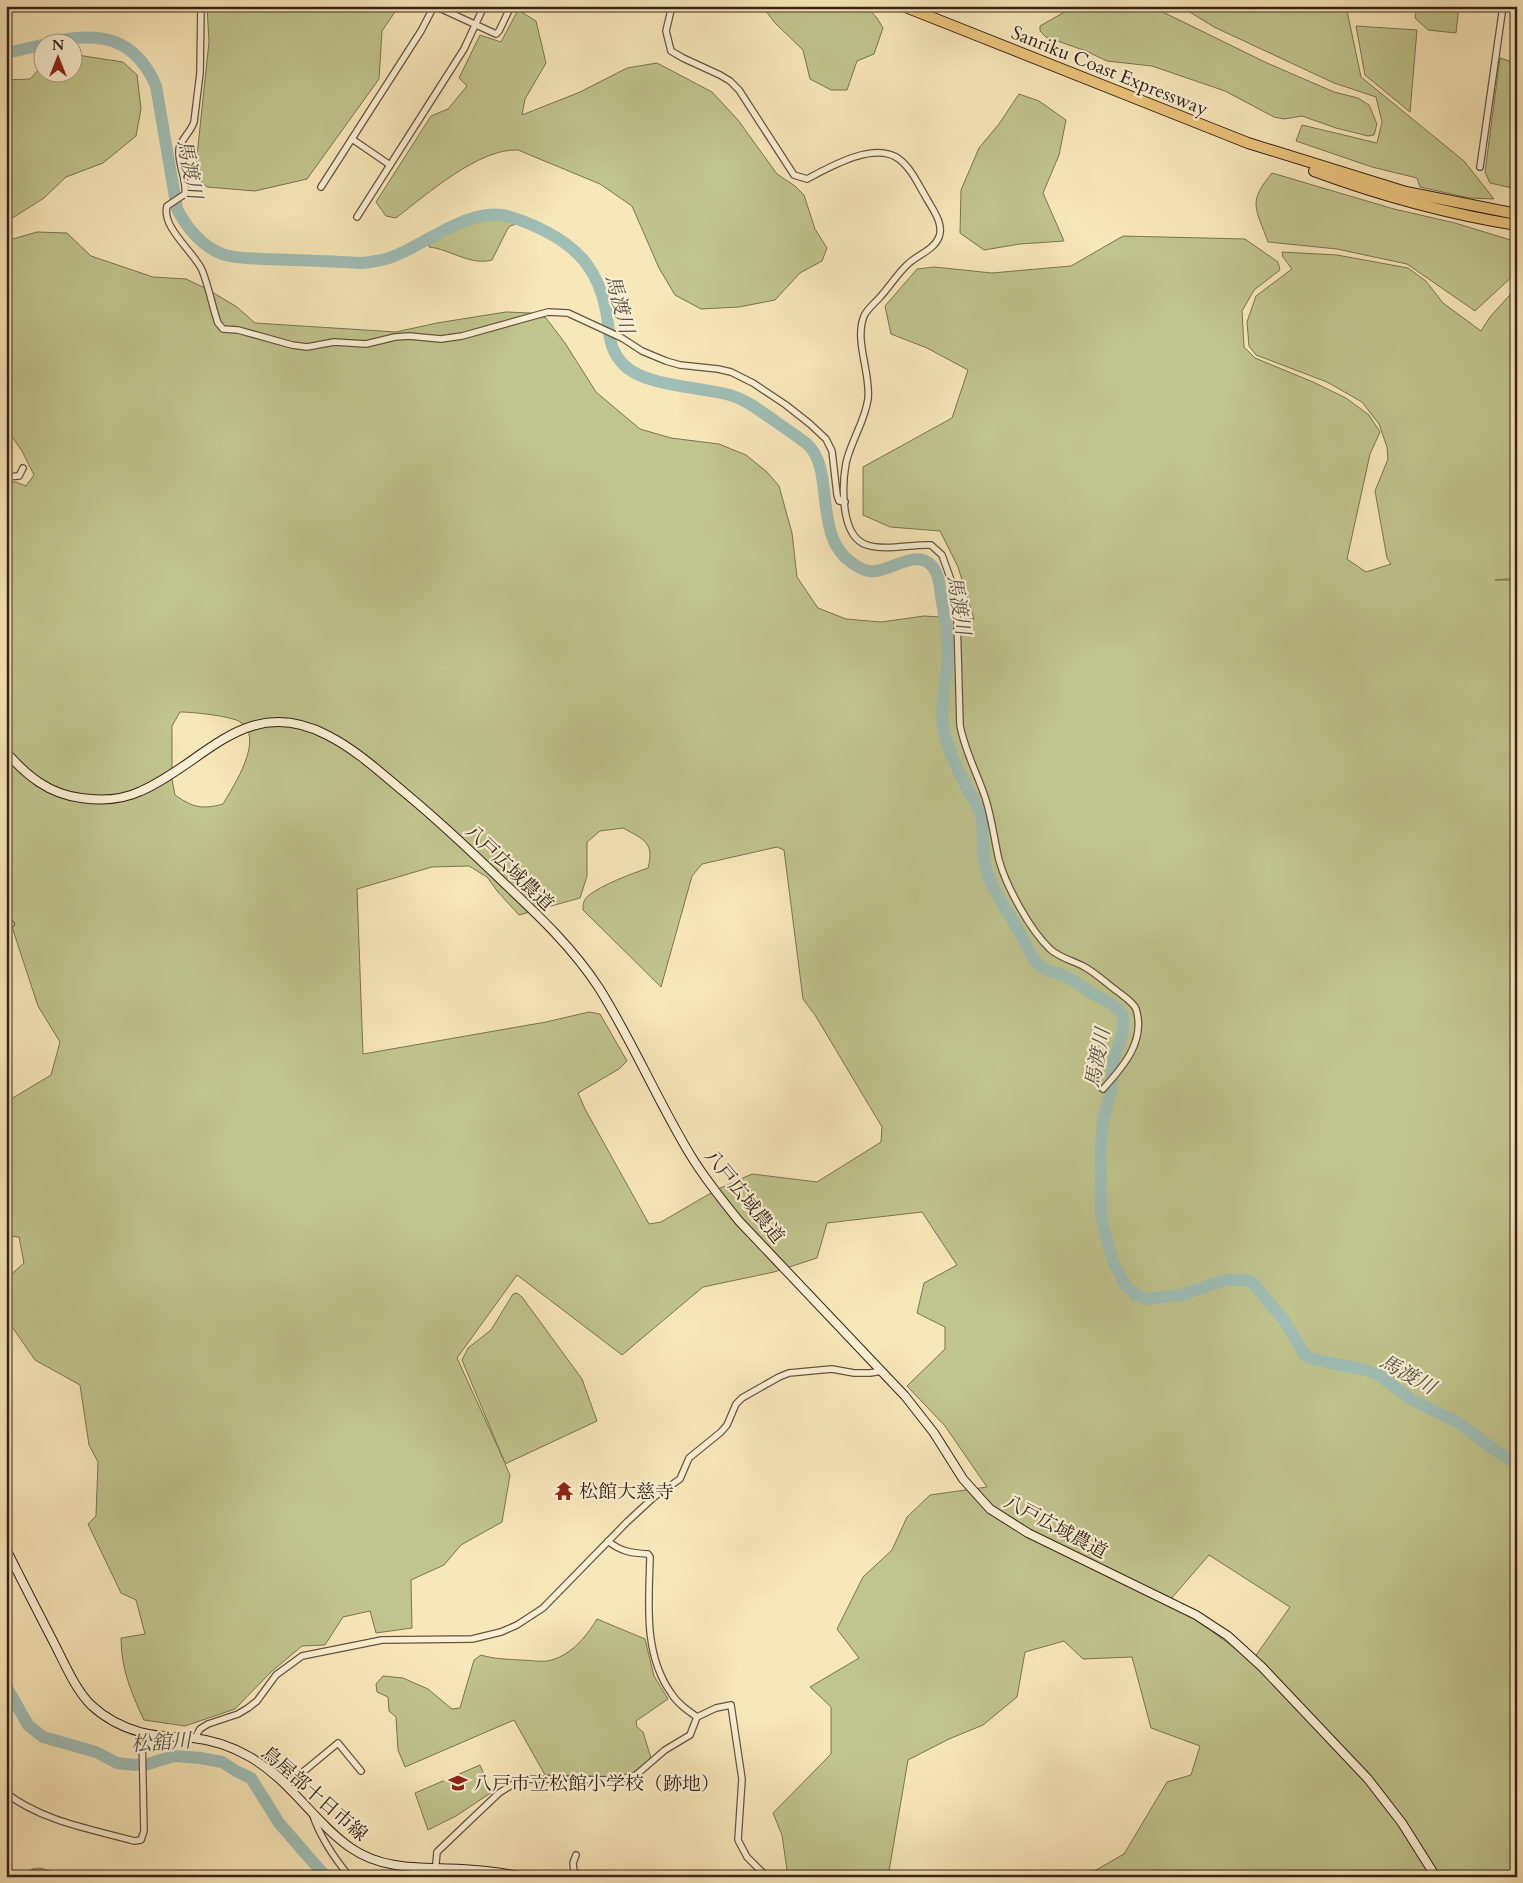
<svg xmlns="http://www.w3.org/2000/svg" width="1523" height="1883" viewBox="0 0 1523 1883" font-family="Cardo,'Noto Serif JP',serif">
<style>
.green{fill:#c0c48d;stroke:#7a7353;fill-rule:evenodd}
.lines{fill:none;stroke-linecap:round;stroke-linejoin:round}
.river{stroke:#9fbeb6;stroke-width:12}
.street-casing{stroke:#665341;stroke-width:8}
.secondary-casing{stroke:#352219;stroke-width:10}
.highway-casing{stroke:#352219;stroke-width:12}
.street{stroke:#faefd2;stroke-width:5.5}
.secondary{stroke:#faefd2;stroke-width:8}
.highway{stroke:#ecc47c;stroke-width:10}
.labels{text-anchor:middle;stroke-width:4.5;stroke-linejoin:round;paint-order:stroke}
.street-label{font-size:19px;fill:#352219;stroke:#faefd2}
.poi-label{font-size:19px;fill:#352219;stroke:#faefd2;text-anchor:start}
.water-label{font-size:20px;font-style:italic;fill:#555148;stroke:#faefd2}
</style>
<rect width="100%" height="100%" fill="#f8e7b9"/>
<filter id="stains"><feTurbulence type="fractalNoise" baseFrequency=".004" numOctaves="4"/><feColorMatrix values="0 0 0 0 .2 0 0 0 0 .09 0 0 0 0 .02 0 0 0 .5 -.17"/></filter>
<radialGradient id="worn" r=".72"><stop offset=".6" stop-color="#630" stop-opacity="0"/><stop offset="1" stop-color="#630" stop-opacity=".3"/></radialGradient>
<!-- green -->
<g class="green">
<polygon points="207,6 399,6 382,31 379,79 307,179 255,191 207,187 195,175 209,42"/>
<polygon points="762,6 866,6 877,18 883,28 874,54 857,61 847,90 831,90 810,79 803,50 775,23"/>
<polygon points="1075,6 1149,6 1169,15 1267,63 1334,92 1358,98 1369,105 1377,124 1374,135 1368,136 1336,128 1302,116 1284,119 1274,117 1225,91 1152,66 1107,61 1086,51 1046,37 1040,31 1040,26"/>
<polygon points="1180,6 1346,6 1361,77 1464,161 1494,199 1469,198 1420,187 1417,178 1372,167 1296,141 1302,125 1377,143 1382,122 1376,97 1334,83 1214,27"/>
<polygon points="1417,6 1459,6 1456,33 1428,30 1415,18"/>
<path d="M518,10L536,21L546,63L525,99L522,115L580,92L627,68L657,63L712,92L738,120L777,174L795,186L804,195L815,229L827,248L822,261L800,273L775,300L739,307L701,309L675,295L659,268L632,206L600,184L518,150C479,148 426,195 396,218L386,216L376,202L431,116L448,109L467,86L459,78L480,35L501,42Z"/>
<polygon points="1356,26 1417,30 1410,112 1365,75"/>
<polygon points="77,55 123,62 137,75 141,109 136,136 103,163 66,177 44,198 6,222 6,80 30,79 42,66 42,72 72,72 73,56"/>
<polygon points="1500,58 1509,61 1517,70 1517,189 1490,183 1485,172"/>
<polygon points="1019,94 1039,101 1066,120 1059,155 1043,193 1064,241 1020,244 984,250 960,233 961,190 979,148 999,124"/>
<path d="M1272,173L1394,209L1455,223L1514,241L1517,243V272L1475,311L1407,264L1337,249L1268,242C1256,208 1247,203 1272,173Z"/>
<path d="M497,219L514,222L516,224L510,226L507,230L492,260C471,266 449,249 429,247V243C451,233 472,220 497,219Z"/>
<path d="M37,232L67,233L91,256L153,277L186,279L207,289L237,307L255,323L396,332L437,323L506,312L531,313L546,318L565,343L596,392L640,429L671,438L719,444L746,455L767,472L779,486L792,533L797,577L818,608L846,619L881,622L924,616L974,619L958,567L940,531L890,527L863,515V467L952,418L968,370L927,348L891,334L885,306L917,269L934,267L992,273L1071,266L1123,236L1245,239L1278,262L1280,270L1254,290L1242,311L1244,347L1255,358L1313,382L1346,398L1369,415L1380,432L1370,454L1347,559L1366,572L1391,564L1387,558L1375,491L1388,459L1387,447L1379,424L1362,402L1327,382L1256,355L1249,346L1247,322L1256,296L1292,269L1283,257L1282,252L1337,255L1408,268L1426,281L1443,303L1481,331L1490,317L1517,287V578L1495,580H1517V1877H1087L1089,1874L1124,1854L1167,1782L1191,1775L1200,1746L1151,1728L1132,1657L1083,1659L1064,1641L1025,1652L1017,1697L983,1725L949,1739L908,1760L888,1877H788L782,1835L773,1813L831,1754V1707L810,1687L859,1658L837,1629L863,1577L892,1550L907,1517L930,1495L987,1487L945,1426L907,1386L945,1349V1327L917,1313L924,1283L957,1265L922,1212L827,1223L817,1258L774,1272L703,1287L622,1355L517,1275L457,1358L505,1463L462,1360L468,1348L491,1330L513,1294L517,1293L522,1297L582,1379L597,1421L505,1464L510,1475L502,1522L461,1545L444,1565L411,1580L412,1628L376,1633L370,1611L343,1617L325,1645L302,1646L271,1672L235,1709L185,1726L144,1720C131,1693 121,1668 121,1638L145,1634L136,1600L121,1593L88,1524L96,1516L98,1462L89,1445L80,1385L35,1360L6,1318V1279L24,1263L19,1237L6,1236V1102L51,1075L60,1042L38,1006L13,930L6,894V482H16L26,486L34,475L22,451L6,428V241ZM180,712C192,712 232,716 240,722C266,737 233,787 223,804C202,810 192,807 175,795L172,779V726ZM623,828C643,839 655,842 648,868C631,874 601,885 588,896C583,900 583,905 583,910L661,987L692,876L702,864L777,847L784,850L803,999L815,1015L882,1127L881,1142L817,1182L752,1174L716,1190L661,1222L649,1224L585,1109L578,1093L619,1069L627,1061L600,1014L589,1012L546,1022L363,1054L357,889L432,867L469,866L487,877L498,892L519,915L580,898L587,876V842L600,831ZM1209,1555L1290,1607L1252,1661L1170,1600Z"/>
<path d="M597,1619L645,1639L654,1676L668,1699L636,1721L637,1727L643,1732L651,1758L633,1773L612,1777L545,1775L514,1720L405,1767L398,1750L396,1717L389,1711L388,1697L377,1692L376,1684L383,1676L403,1678L428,1689L452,1709L460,1708L474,1660L481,1655C494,1659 506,1659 520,1660C528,1660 539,1662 547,1661C570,1657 586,1637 597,1619Z"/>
<polygon points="480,1765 492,1792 456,1816 428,1830 415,1793"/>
<polygon points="40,1868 70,1877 23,1877 32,1869"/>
</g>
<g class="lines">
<!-- river -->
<g class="river">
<path d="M51,42C99,31 135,37 156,86L177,209C187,228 202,246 222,254C235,259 251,258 265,259C297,260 329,261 361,263C375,262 387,260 399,254C429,241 468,210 502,215C517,218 531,224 545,231C580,249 598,271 606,310C610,331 607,348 624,365C644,386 701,387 730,395C747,400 760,411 775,421C786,429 797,436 807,444C836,469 812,536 852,563C857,566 863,571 869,571C888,574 915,548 931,565C939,573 940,586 941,596C945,620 949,644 947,668C945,687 940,707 943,726C945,741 957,768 964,782C969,793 978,804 981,817C985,834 981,852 986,869C993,893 1008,911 1020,933C1026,943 1031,959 1040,966C1047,971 1057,973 1065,976C1073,980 1080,985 1087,990C1101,1000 1113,1000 1123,1016V1030L1114,1060L1111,1092L1103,1120L1101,1144V1215L1105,1234L1114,1263L1125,1285L1136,1295L1145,1299L1181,1295L1225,1280H1245L1252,1282L1284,1320L1304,1354L1310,1358L1326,1362L1366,1370L1379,1375L1409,1398L1459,1423L1496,1451L1517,1464"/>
<polyline points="6,53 42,45"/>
<polyline points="6,1686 28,1725 43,1737 96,1752 117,1763 134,1765 148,1764 174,1756 201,1758 222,1762 236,1771 251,1778 279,1823 326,1877"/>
</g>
<!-- street casing -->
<g class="street-casing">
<g id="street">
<path d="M201,6L200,73L194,122C191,132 180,140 179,150C178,165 187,180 185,194L167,206C161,227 194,252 202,270C209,287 212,306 218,323L223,329L238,330L292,345L307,347L334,342L366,344L395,337L409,336L441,339L462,336L548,312L568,313L622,338L642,351L666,361L680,365L718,369L731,372L753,383L786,405L810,424L826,439L832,451L837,495L839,501L845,502"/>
<polyline points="435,6 496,34 499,31 511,6"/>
<path d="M672,6L666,31L671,51L683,58L720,75L730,81L739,90L794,175L807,179C830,167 874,141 899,159C912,169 919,186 927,199C933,210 944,224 939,237C934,250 917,255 908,264C898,273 890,286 881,296C876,302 867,309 864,316C854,341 871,373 868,399C865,421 851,441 846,463C842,485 840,537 867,545C885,551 911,544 931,545L942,555L952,583L957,618L960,725C964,749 977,773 985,797C992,818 994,839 999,860C1006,886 1030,930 1050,949C1058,957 1073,961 1083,966C1096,973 1106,983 1117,991C1123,996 1133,1002 1136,1009C1146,1041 1123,1067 1103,1089"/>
<polyline points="352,139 390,165"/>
<polyline points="1480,167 1503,6"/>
<polyline points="321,187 421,31 434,6"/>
<polyline points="357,217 464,49 484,6"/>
<polyline points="6,477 19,476 23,468"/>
<polyline points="6,927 11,924"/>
<path d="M608,1541C621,1552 632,1553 648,1554L650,1557C649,1603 643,1653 671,1693C677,1703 687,1710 697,1717"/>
<polyline points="195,1738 200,1729 208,1724 238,1714 248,1708 257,1701 276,1675 302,1656 382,1640 472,1639 501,1632 517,1625 543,1608 627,1522 654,1497 680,1479 689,1458 721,1432 727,1425 736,1404 742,1398 779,1377 789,1373 832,1369 854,1373 870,1373 882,1371"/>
<polyline points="286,1786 338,1743 361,1771"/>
<path d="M6,1793C42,1821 91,1829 134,1841L141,1840L144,1831L142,1733"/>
<path d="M312,1813C320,1837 334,1858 350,1877"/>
<polyline points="576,1855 573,1863 574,1872 584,1877"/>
<polyline points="433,1877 435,1874 437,1852 499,1793 515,1783 527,1779 618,1780 636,1775 665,1750 690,1735 697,1717 716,1708 731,1705 742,1779 738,1840 747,1857 767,1877"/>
</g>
</g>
<!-- secondary casing -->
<g class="secondary-casing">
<g id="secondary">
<path d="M6,752C27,776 49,794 81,798C101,801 122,800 141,791C205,763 246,693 327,735C355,749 380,772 404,792C439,821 472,852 505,884C539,916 573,948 599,988C633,1042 658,1102 691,1156C705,1179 722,1200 739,1221L905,1396L934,1433L963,1479L990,1509L1028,1533L1196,1615L1228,1636L1262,1667L1368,1779L1402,1823L1436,1877"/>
<path d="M6,1549C22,1581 38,1612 54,1643C65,1664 75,1689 91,1705C105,1718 122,1727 140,1732C158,1737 175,1737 193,1738C213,1740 233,1747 250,1757C290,1780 314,1822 351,1848C384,1871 424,1867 461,1869C483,1870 504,1873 525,1877"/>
</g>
</g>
<!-- highway casing -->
<g class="highway-casing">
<g id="highway">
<polyline points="903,6 1248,143 1406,192 1517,214"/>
<path d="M1314,171C1379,195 1448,214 1517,225"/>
</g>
</g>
<!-- street -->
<use href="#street" class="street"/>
<!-- secondary -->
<use href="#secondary" class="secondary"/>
<!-- highway -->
<use href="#highway" class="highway"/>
</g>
<!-- icons -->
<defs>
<g id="temple-bare" transform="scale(1.5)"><path d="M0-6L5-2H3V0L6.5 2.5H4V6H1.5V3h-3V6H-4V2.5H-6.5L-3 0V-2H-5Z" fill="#8f2418" stroke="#faefd2" stroke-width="2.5" paint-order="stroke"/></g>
<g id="school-bare" transform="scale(1.5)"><path d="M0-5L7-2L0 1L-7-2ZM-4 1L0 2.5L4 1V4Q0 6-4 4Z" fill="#8f2418" stroke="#faefd2" stroke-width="2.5" paint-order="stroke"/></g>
</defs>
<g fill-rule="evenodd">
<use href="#temple-bare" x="564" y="1491"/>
<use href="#school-bare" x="458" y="1783"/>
</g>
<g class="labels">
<!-- street labels -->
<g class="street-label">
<text transform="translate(1110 70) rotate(22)" y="7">Sanriku Coast Expressway</text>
<text transform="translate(510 867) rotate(44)" y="7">八戸広域農道</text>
<text transform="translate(745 1196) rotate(51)" y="7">八戸広域農道</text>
<text transform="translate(1056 1526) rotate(28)" y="7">八戸広域農道</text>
<text transform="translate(315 1793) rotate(41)" y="7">鳥屋部十日市線</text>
</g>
<!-- poi labels -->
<g class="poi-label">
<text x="579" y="1498">松館大慈寺</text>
<text x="473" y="1790">八戸市立松館小学校（跡地）</text>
</g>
<!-- water labels -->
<g class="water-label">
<text transform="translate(190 169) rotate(79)" y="7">馬渡川</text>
<text transform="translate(620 304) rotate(75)" y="7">馬渡川</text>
<text transform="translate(959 605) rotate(81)" y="7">馬渡川</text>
<text transform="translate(1097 1058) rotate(-79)" y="7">馬渡川</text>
<text transform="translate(1408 1374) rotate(29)" y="7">馬渡川</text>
<text transform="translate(161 1742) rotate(-4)" y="7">松舘川</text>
</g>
</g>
<!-- margin -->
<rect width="1523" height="1883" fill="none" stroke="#f8e7b9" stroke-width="25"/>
<rect x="8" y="8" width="1508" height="1868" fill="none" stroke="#352219" stroke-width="2.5"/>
<rect x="12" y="12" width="1498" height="1858" fill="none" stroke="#352219"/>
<!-- north arrow -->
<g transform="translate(58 58)"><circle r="24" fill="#faefd2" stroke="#ab9d88"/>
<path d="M0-4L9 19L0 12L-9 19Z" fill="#8f2418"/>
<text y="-8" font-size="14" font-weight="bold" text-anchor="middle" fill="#352219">N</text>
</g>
<rect width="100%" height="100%" filter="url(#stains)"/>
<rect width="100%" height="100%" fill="url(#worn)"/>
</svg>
